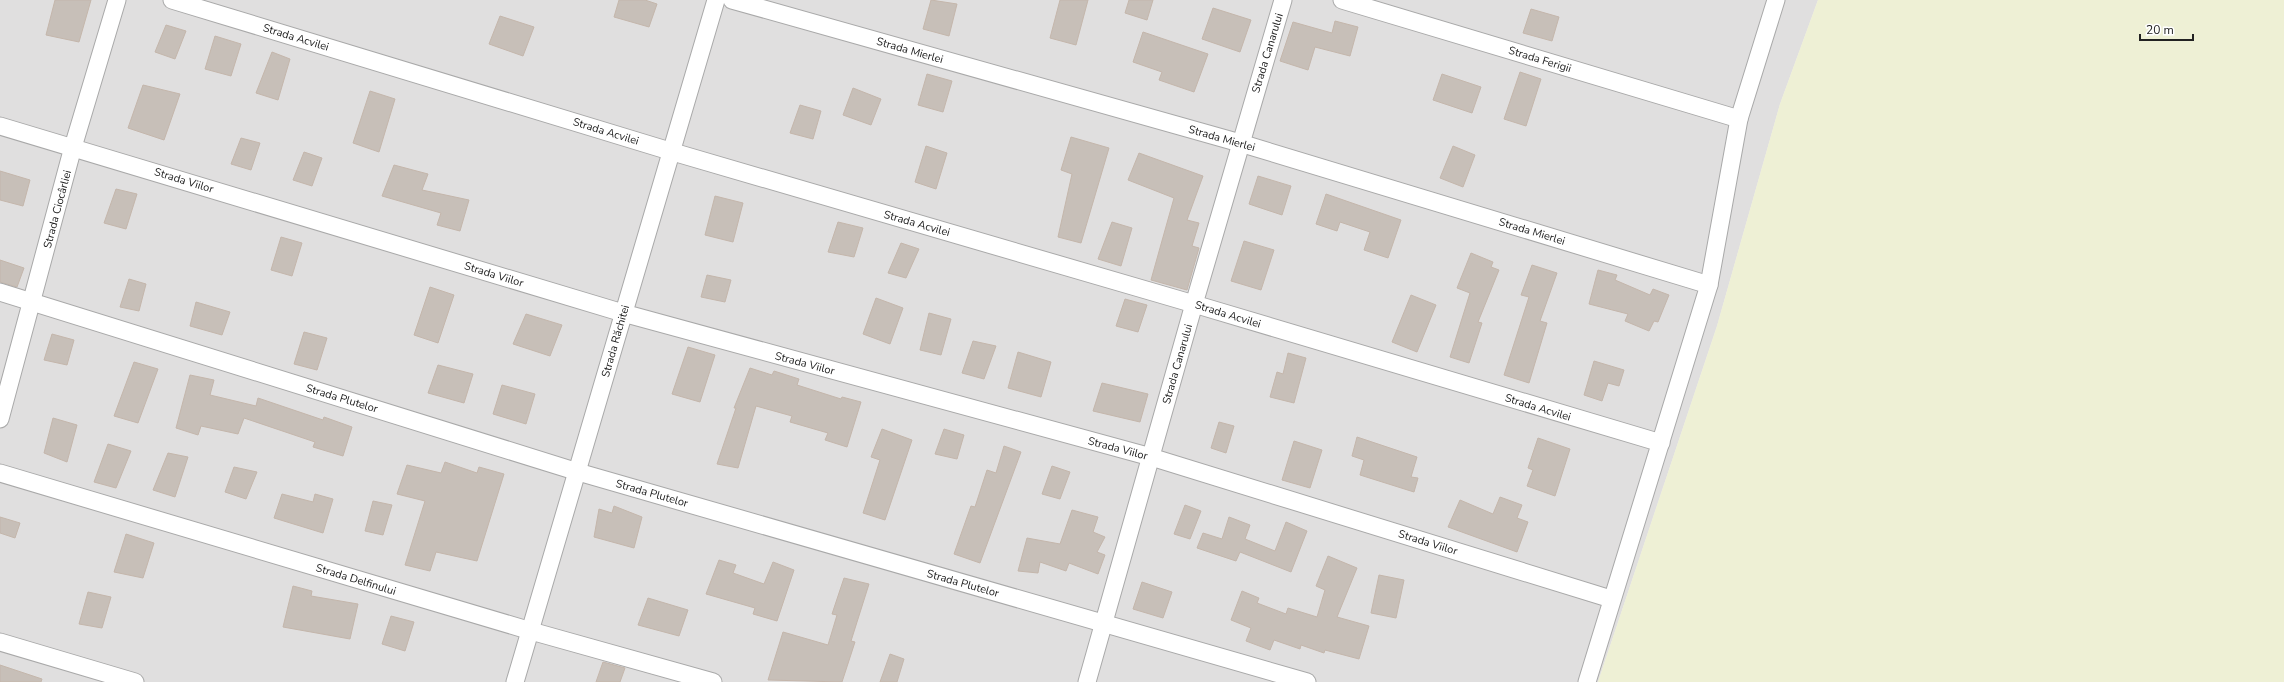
<svg xmlns="http://www.w3.org/2000/svg" width="2284" height="682" viewBox="0 0 2284 682" font-family="'Nunito Sans',sans-serif">
<style>
.residential{fill:#e0dfdf}
.farmland{fill:#eef0d5}
.building{fill:#c7bfb8;stroke:#c4b6ab}
.lines{fill:none;stroke-linecap:round;stroke-linejoin:round}
.minor-casing{stroke:#a9a9a9;stroke-width:19}
.minor{stroke:#fff;stroke-width:17}
.labels{text-anchor:middle;stroke-width:4;stroke-linejoin:round;paint-order:stroke}
.street-label{font-size:11px;fill:#222;stroke:#fff}
</style>
<rect width="100%" height="100%" fill="#f2efe9"/>
<!-- residential -->
<polygon class="residential" points="0,0 1818,0 1780,104 1717,326 1598,682 0,682"/>
<!-- farmland -->
<polygon class="farmland" points="1818,0 2284,0 2284,682 1598,682 1717,326 1780,104"/>
<!-- building -->
<g class="building">
<polygon points="55,0 91,0 79,42 46,35"/>
<polygon points="619,0 645,0 657,4 649,27 614,17"/>
<polygon points="931,0 957,4 949,36 923,29"/>
<polygon points="1060,0 1088,0 1076,45 1050,38"/>
<polygon points="1129,0 1153,0 1147,20 1125,13"/>
<polygon points="1213,8 1251,20 1240,52 1202,39"/>
<polygon points="1531,9 1559,17 1552,41 1523,33"/>
<polygon points="500,16 534,27 523,56 489,44"/>
<polygon points="1335,21 1358,27 1350,56 1315,47 1308,70 1280,61 1293,22 1332,33"/>
<polygon points="166,25 186,31 175,59 155,52"/>
<polygon points="1143,32 1208,54 1194,92 1159,80 1162,72 1133,62"/>
<polygon points="215,36 241,44 231,76 205,69"/>
<polygon points="272,52 290,59 278,100 256,93"/>
<polygon points="1520,72 1541,79 1526,126 1504,119"/>
<polygon points="927,74 952,81 943,112 918,105"/>
<polygon points="1442,74 1481,87 1472,113 1433,100"/>
<polygon points="143,85 180,94 164,140 128,128"/>
<polygon points="853,88 881,99 871,125 843,115"/>
<polygon points="370,91 395,99 379,152 353,143"/>
<polygon points="800,105 821,111 813,139 790,133"/>
<polygon points="1071,137 1109,148 1081,243 1058,237 1072,174 1061,170"/>
<polygon points="241,138 260,143 251,170 231,164"/>
<polygon points="926,146 947,153 936,189 915,182"/>
<polygon points="1453,146 1475,155 1463,187 1440,178"/>
<polygon points="304,152 322,158 312,186 293,180"/>
<polygon points="1139,153 1203,176 1187,220 1199,223 1192,246 1199,248 1187,290 1151,280 1174,198 1128,180"/>
<polygon points="394,165 428,174 422,190 469,200 460,231 437,225 441,213 382,196"/>
<polygon points="0,171 30,180 23,206 0,200"/>
<polygon points="1258,176 1291,186 1282,215 1249,204"/>
<polygon points="116,189 137,194 126,229 104,223"/>
<polygon points="1326,194 1401,220 1388,258 1364,250 1370,232 1340,222 1337,231 1316,224"/>
<polygon points="715,196 743,203 733,242 705,235"/>
<polygon points="838,222 863,228 854,257 828,252"/>
<polygon points="1112,222 1132,228 1121,266 1098,259"/>
<polygon points="281,237 302,243 292,276 271,270"/>
<polygon points="1244,241 1274,250 1261,290 1231,281"/>
<polygon points="901,243 919,249 906,278 888,273"/>
<polygon points="1471,253 1493,262 1491,267 1499,270 1478,322 1482,323 1469,363 1450,357 1470,293 1457,288"/>
<polygon points="0,260 24,268 17,287 0,282"/>
<polygon points="1532,265 1557,273 1540,321 1547,323 1529,383 1504,375 1529,297 1521,295"/>
<polygon points="1598,270 1617,275 1615,280 1650,295 1653,289 1669,295 1658,322 1654,321 1649,331 1625,321 1628,314 1589,304"/>
<polygon points="707,275 731,280 725,302 701,297"/>
<polygon points="129,279 146,284 139,311 120,307"/>
<polygon points="430,287 454,295 438,343 414,335"/>
<polygon points="1411,295 1436,305 1417,352 1392,342"/>
<polygon points="876,298 903,308 890,344 863,334"/>
<polygon points="1125,299 1147,305 1138,332 1116,326"/>
<polygon points="196,302 230,312 222,335 190,326"/>
<polygon points="929,313 951,319 941,355 920,350"/>
<polygon points="526,314 562,325 550,356 513,344"/>
<polygon points="304,332 327,338 317,370 294,364"/>
<polygon points="52,334 74,340 67,365 44,360"/>
<polygon points="973,341 996,346 984,379 962,373"/>
<polygon points="688,347 715,355 700,402 672,394"/>
<polygon points="1018,352 1051,362 1041,397 1008,388"/>
<polygon points="1288,353 1306,358 1294,403 1270,397 1277,372 1283,374"/>
<polygon points="1594,361 1624,370 1619,386 1608,383 1602,401 1584,395"/>
<polygon points="134,362 158,369 138,423 114,416"/>
<polygon points="438,365 473,374 464,403 428,393"/>
<polygon points="750,368 772,375 774,371 799,379 797,385 841,399 842,397 861,402 847,447 825,440 828,433 790,422 792,416 756,406 738,468 717,464 736,408 734,408"/>
<polygon points="190,375 214,380 210,395 256,406 258,398 323,420 324,417 352,427 343,456 313,447 315,442 244,418 238,434 201,426 198,435 176,428"/>
<polygon points="1102,383 1148,394 1140,422 1093,411"/>
<polygon points="502,385 535,394 526,424 493,414"/>
<polygon points="53,418 77,425 67,462 44,453"/>
<polygon points="1219,422 1234,426 1226,453 1211,448"/>
<polygon points="882,429 912,440 885,520 863,513 880,460 871,457"/>
<polygon points="944,429 964,435 957,459 935,454"/>
<polygon points="1357,437 1417,457 1411,477 1418,478 1414,492 1360,475 1364,460 1352,456"/>
<polygon points="1538,438 1570,449 1555,496 1527,486 1533,470 1528,468"/>
<polygon points="1294,441 1322,450 1310,488 1282,480"/>
<polygon points="108,444 131,451 116,488 94,482"/>
<polygon points="1004,446 1021,452 980,563 954,554 971,506 975,507 987,470 996,473"/>
<polygon points="168,453 188,457 175,497 153,490"/>
<polygon points="445,462 477,473 479,467 504,474 477,561 436,552 430,571 405,565 425,501 397,494 407,465 441,473"/>
<polygon points="1052,466 1070,472 1060,499 1042,494"/>
<polygon points="234,467 257,472 246,499 225,492"/>
<polygon points="282,494 313,502 315,494 333,499 323,533 274,518"/>
<polygon points="1500,497 1522,505 1517,518 1528,522 1517,552 1448,527 1460,500 1493,514"/>
<polygon points="373,501 392,505 383,535 365,531"/>
<polygon points="1185,505 1201,511 1190,539 1174,534"/>
<polygon points="614,506 642,517 634,548 594,537 599,509 612,513"/>
<polygon points="1072,510 1098,517 1093,532 1105,537 1097,552 1105,555 1098,574 1069,563 1066,571 1040,562 1038,573 1018,571 1027,538 1060,544"/>
<polygon points="0,517 20,523 15,538 0,533"/>
<polygon points="1229,517 1250,525 1245,539 1275,551 1286,522 1307,531 1291,572 1240,552 1236,561 1197,548 1203,533 1222,539"/>
<polygon points="126,534 154,543 143,578 114,572"/>
<polygon points="1328,556 1357,568 1337,617 1369,626 1359,659 1325,650 1324,653 1301,645 1300,649 1274,640 1270,650 1246,641 1251,628 1231,620 1242,591 1259,598 1257,603 1286,614 1288,608 1317,617 1325,590 1316,586"/>
<polygon points="719,560 736,565 733,573 764,584 773,562 794,570 777,621 753,614 755,608 706,594"/>
<polygon points="1379,575 1404,580 1396,618 1371,613"/>
<polygon points="844,578 869,584 851,641 855,642 842,682 768,680 783,632 828,645 837,615 832,614"/>
<polygon points="1142,582 1172,592 1163,618 1133,609"/>
<polygon points="293,586 312,591 311,596 358,604 350,639 283,627"/>
<polygon points="88,592 111,597 102,628 79,624"/>
<polygon points="648,598 688,610 679,636 638,625"/>
<polygon points="391,616 414,622 405,651 382,644"/>
<polygon points="890,654 904,659 897,682 880,682"/>
<polygon points="603,662 625,668 620,682 596,682"/>
<polygon points="0,665 42,679 41,682 0,682"/>
</g>
<g class="lines">
<!-- minor casing -->
<g class="minor-casing">
<g id="minor">
<polyline points="172,0 673,152 1194,304 1661,443"/>
<polyline points="732,0 1240,143 1709,285"/>
<polyline points="1342,0 1739,119"/>
<polyline points="0,126 623,313 1151,457 1611,599"/>
<polyline points="0,292 578,472 1307,682"/>
<polyline points="0,419 73,147 117,0"/>
<polyline points="0,473 531,631 713,682"/>
<polyline points="0,642 135,682"/>
<polyline points="515,682 716,0"/>
<polyline points="1087,682 1194,304 1283,0"/>
<polyline points="1587,682 1709,285 1739,119 1776,0"/>
</g>
</g>
<!-- minor -->
<use href="#minor" class="minor"/>
</g>
<g class="labels">
<!-- street labels -->
<g class="street-label">
<text transform="translate(296 37) rotate(17)" y="4">Strada Acvilei</text>
<text transform="translate(910 50) rotate(16)" y="4">Strada Mierlei</text>
<text transform="translate(1267 53) rotate(-73)" y="4">Strada Canarului</text>
<text transform="translate(1540 59) rotate(17)" y="4">Strada Ferigii</text>
<text transform="translate(606 131) rotate(17)" y="4">Strada Acvilei</text>
<text transform="translate(1222 138) rotate(16)" y="4">Strada Mierlei</text>
<text transform="translate(184 180) rotate(17)" y="4">Strada Viilor</text>
<text transform="translate(57 209) rotate(-75)" y="4">Strada Ciocârliei</text>
<text transform="translate(917 223) rotate(16)" y="4">Strada Acvilei</text>
<text transform="translate(1532 231) rotate(17)" y="4">Strada Mierlei</text>
<text transform="translate(494 274) rotate(17)" y="4">Strada Viilor</text>
<text transform="translate(1228 314) rotate(17)" y="4">Strada Acvilei</text>
<text transform="translate(615 341) rotate(-74)" y="4">Strada Răchitei</text>
<text transform="translate(805 363) rotate(15)" y="4">Strada Viilor</text>
<text transform="translate(1177 364) rotate(-74)" y="4">Strada Canarului</text>
<text transform="translate(342 398) rotate(17)" y="4">Strada Plutelor</text>
<text transform="translate(1538 407) rotate(17)" y="4">Strada Acvilei</text>
<text transform="translate(1118 448) rotate(15)" y="4">Strada Viilor</text>
<text transform="translate(652 493) rotate(16)" y="4">Strada Plutelor</text>
<text transform="translate(1428 542) rotate(17)" y="4">Strada Viilor</text>
<text transform="translate(356 579) rotate(17)" y="4">Strada Delfinului</text>
<text transform="translate(963 583) rotate(16)" y="4">Strada Plutelor</text>
</g>
</g>
<!-- scale -->
<path d="M2140 34v6h53v-6" fill="none" stroke="#222222" stroke-width="2"/>
<text x="2146" y="34" font-size="12" fill="#222222" stroke="#ffffff" stroke-width="3" paint-order="stroke">20 m</text>
</svg>
